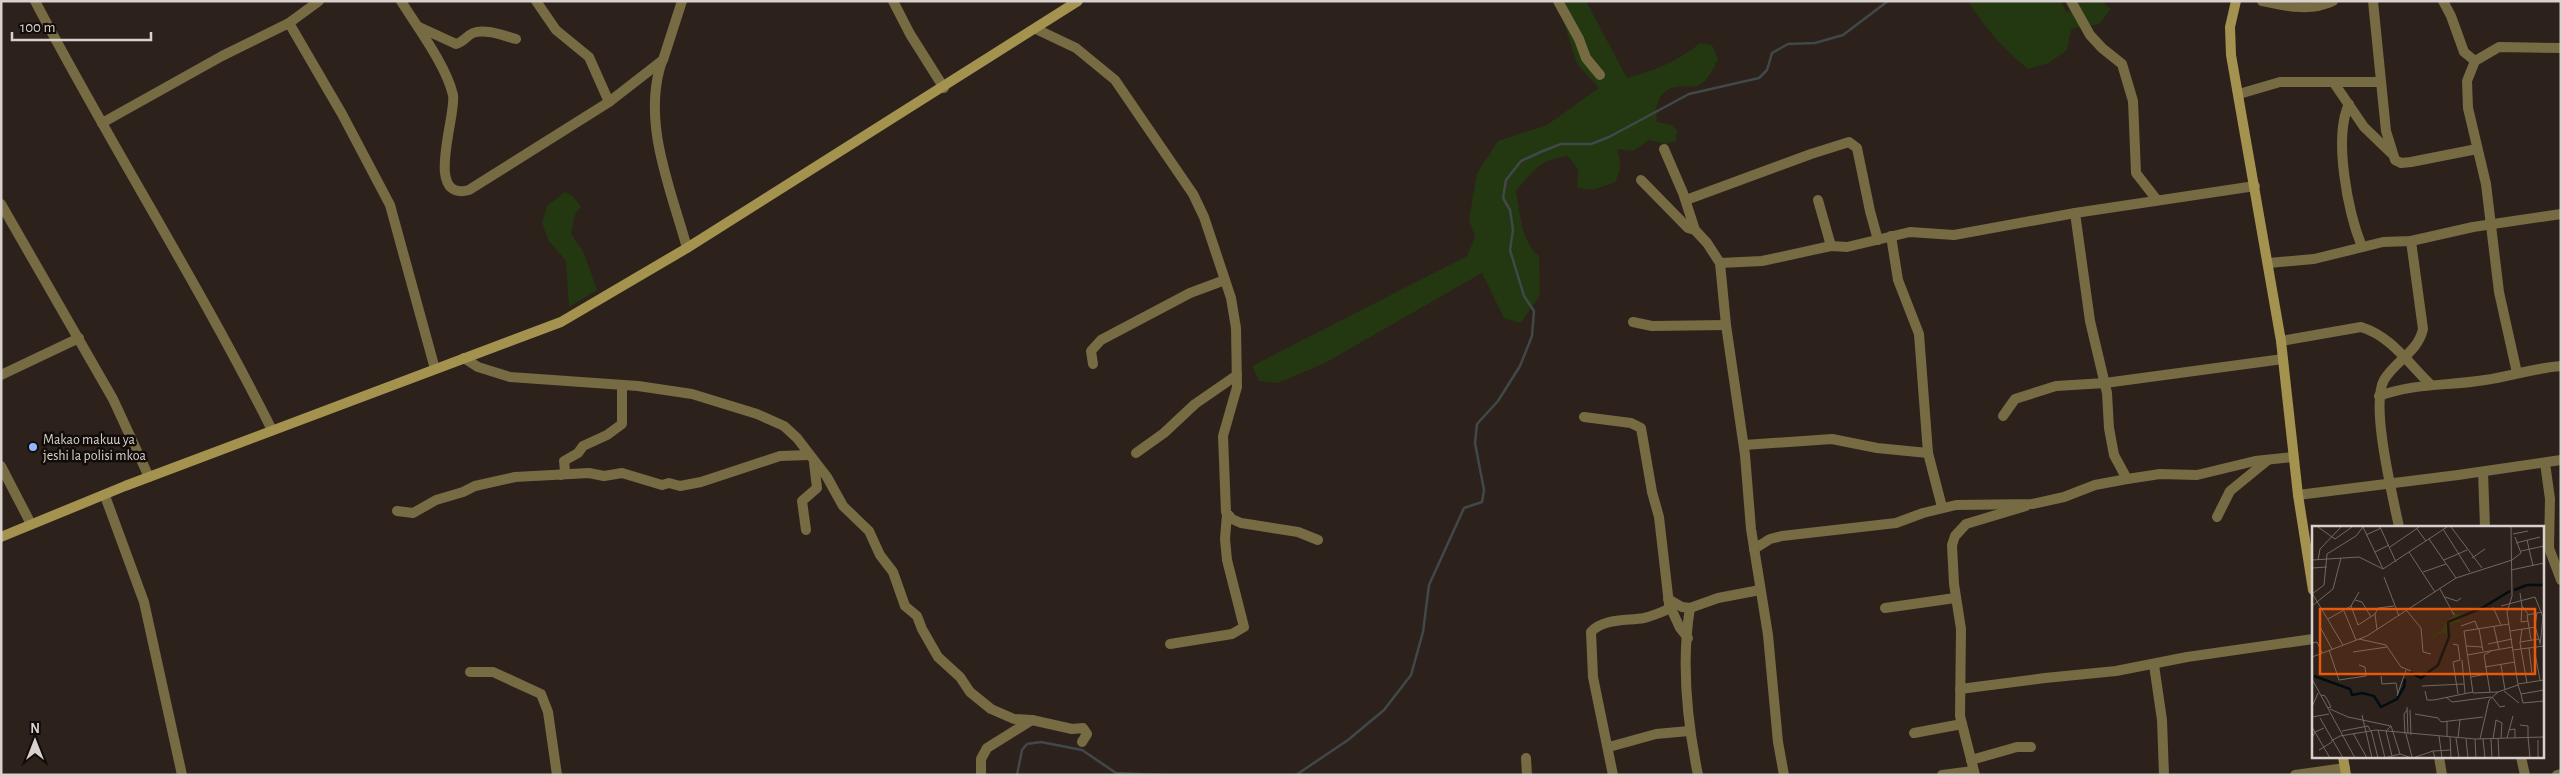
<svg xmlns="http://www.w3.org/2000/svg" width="2562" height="776" viewBox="0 0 2562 776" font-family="'Alegreya Sans',sans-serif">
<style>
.green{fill:#233711}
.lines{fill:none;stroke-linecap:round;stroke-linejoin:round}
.stream{stroke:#414849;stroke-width:2.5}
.street{stroke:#766b42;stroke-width:10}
.secondary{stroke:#a4924f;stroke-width:10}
.poi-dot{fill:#8db9fc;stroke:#110c09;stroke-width:2}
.labels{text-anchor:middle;stroke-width:5;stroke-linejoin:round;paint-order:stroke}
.poi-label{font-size:14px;fill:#d9d1cd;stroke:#110c09;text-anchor:start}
.inset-river{fill:none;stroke:#000e11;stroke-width:2.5}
.inset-road{fill:none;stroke:#726762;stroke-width:1}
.view{fill:#e8590c;fill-opacity:0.15;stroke:#e8590c;stroke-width:2.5}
.inset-edge{fill:none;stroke:#d9d1cd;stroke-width:2.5}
</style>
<rect width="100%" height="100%" fill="#2d211b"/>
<!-- green -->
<g class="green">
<path d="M1557,1H1586L1627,78C1654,71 1678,61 1700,43L1712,45L1718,59C1713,69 1708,82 1697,86C1691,87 1683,86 1677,87C1658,89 1655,107 1657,122L1671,125L1677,130L1676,141L1665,144L1649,140L1633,151L1617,149C1621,162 1622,170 1615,182L1593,190L1577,188L1578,170L1568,156C1541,159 1533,171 1516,191C1520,212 1521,242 1539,256L1540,295L1521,323L1504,318L1482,273L1325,363L1278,383L1259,381L1252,366L1467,256L1475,237L1469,220L1477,173L1498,141L1547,125L1599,88L1577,64Z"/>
<path d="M1968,1H2060L2067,13L2077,1H2101L2111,9L2099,24L2071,29L2067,50L2049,63L2028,69C2003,49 1985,28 1968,1Z"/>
<polygon points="565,192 573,196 581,207 575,214 571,234 583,251 597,290 569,307 566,261 549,241 542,223 547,206"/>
</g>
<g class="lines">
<!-- stream -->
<g class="stream">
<polyline points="1017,775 1022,750 1027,744 1041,742 1082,750 1116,773 1161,775"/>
<polyline points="1296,775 1348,740 1384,710 1411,675 1423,632 1429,585 1464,508 1482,502 1484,490 1475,443 1477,424 1498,401 1520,366 1532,336 1534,311 1524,296 1510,250 1513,230 1510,210 1503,198 1506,180 1521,161 1543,151 1561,144 1591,144 1609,137 1689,94 1759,78 1767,70 1772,53 1788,44 1815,43 1843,35 1888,1"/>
</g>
<!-- street -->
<g class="street">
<path d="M35,1C111,146 199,284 272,430"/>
<path d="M401,1C417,27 446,65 453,95C457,115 423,202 469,190L609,102L663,60L682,1"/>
<polyline points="536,1 556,30 589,57 609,102"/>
<polyline points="893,1 910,34 944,88"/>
<polyline points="1558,1 1579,39 1586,58 1600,75"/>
<polyline points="2071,1 2090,35 2102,48 2122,64 2133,101 2136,173 2157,200"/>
<path d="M2262,1C2286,6 2310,12 2333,1"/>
<polyline points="2373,1 2386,131 2395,160 2401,163 2411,162 2477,149"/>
<polyline points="2443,1 2451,16 2464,52 2475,61"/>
<polyline points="289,23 342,114 390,205 435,369"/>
<path d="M419,27L456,44C464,42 466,36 473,33C485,28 504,36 516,39"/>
<polyline points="1036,29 1076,48 1115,80 1193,194 1204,217 1231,298 1236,328 1237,387 1223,436 1226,512 1232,519 1241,523 1298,532 1318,540"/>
<path d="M662,61C641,122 671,189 687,248"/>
<polyline points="2334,83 2364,127 2391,153"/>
<polyline points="2239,94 2280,82 2380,82"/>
<path d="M2349,104C2333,138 2348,212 2362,247"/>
<polyline points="102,123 222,56 289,23 319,1"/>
<polyline points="1664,149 1683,193 1695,230 1707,243 1720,263"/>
<polyline points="1641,180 1688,228 1695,230"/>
<polyline points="1686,200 1811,154 1849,142 1857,148 1870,211 1878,240"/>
<polyline points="1818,200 1831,246"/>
<polyline points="1,204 113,399 149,477"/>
<polyline points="2075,213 2090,321 2107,393 2109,428 2114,455 2127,479"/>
<polyline points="1891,236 1898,280 1919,334 1928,453 1942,507"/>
<polyline points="2269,263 2314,259 2383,242 2411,241 2473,227 2561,214"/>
<polyline points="1633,322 1652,326 1726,325"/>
<path d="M2281,341L2361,327C2391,336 2409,364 2431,385"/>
<polyline points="464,358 478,367 510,377 638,386 692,394 757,414 784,426 797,438 827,477 843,506 869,531 880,555 893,572 905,606 917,616 922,629 938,657 960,677 970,692 991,709 1014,719 1032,720 1072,729 1083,728 1087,734 1082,742"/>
<polyline points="1093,364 1091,351 1101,340 1190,293 1225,280"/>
<polyline points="2517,373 2499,292 2486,184 2468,108 2467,81 2475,61 2499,47 2561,48"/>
<polyline points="1,375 79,338"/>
<path d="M2379,396C2413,383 2449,386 2485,380C2511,376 2535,368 2561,366"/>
<polyline points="2003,416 2015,399 2056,386 2105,383 2283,359"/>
<polyline points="1584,417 1631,423 1641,428 1652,492 1659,517 1669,604 1680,628 1688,638"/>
<polyline points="1744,445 1832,439 1877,448 1928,453"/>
<polyline points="1136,453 1164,433 1195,404 1237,375"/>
<polyline points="2545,463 2550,499 2549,548 2561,580"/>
<polyline points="1,466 31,524"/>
<polyline points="2483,472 2485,527"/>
<polyline points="561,475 565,471 564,461 578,453 583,446 607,435 622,424 622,385"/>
<polyline points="2298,495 2458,475 2561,460"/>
<polyline points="105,496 144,602 182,775"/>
<polyline points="397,511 413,513 436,500 463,492 475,486 515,477 589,473 604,476 622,473 662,485 669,483 680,486 701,482 780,456 809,455"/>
<polyline points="2217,517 2230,491 2268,460"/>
<path d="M2399,527C2393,497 2370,405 2384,380C2395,361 2418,352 2423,329L2411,241"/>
<polyline points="806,530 802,501 817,488 814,463"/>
<polyline points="1754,549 1770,539 1782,536 1896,523 1923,513 1956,505 2032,504 2064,497 2095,485 2127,479 2160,474 2197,475 2255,461 2293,457"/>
<polyline points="1668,599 1682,607 1690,608 1718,598 1760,590"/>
<path d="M1690,608C1681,662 1687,721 1698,775"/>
<polyline points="1885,608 1955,598"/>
<polyline points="1170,644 1232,634 1244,627 1227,560 1225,539 1227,514"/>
<polyline points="2154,665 2162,720 2164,775"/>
<polyline points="470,672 493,672 541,694 548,712 557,775"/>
<polyline points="1960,689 2045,678 2116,671 2187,657 2313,639"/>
<polyline points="1914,733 1962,724"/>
<polyline points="1609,747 1656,734 1689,731"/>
<polyline points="2439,757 2442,775"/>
<polyline points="2521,757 2525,775"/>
<polyline points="1526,758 1527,775"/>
<polyline points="1971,760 2017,747 2031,747"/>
<polyline points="981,775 981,759 987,748 1032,720"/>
<path d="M1613,775L1593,677L1591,632C1603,618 1628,621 1644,618C1653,616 1662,612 1671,608"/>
<polyline points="1784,775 1778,742 1768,635 1751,529 1745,455 1726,325 1720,263 1762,261 1831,246 1847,247 1910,232 1954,235 2075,213 2255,186"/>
<polyline points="1942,775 1973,771"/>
<polyline points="1975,775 1960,716 1961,629 1954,584 1952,545 1955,536 1966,524 2026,506"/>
<polyline points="2295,775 2345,768"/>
<polyline points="2557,775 2561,774"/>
</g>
<!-- secondary -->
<g class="secondary">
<polyline points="2236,1 2230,27 2231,55 2281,341 2298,495 2313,590"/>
<polyline points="1,537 125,486 561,322 687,248 1078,1"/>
<polyline points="2343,757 2346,775"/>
</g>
</g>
<!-- markers -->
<circle class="poi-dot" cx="33" cy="447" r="5"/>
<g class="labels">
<!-- poi labels -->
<g class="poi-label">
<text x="43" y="444">Makao makuu ya<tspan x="43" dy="16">jeshi la polisi mkoa</tspan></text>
</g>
</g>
<!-- overview -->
<g transform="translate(2312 526)">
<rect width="232" height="232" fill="#2d211b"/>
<path d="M139,81L145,89L152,86L147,92L149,95L135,99L136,110L132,106L114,115L131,104L134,95L142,90Z" fill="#233711"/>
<path class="inset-river" d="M202,64L215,59H232M98,146L109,152L126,139L137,111L136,96L170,82L198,65M2,150L38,163L40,169L50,167L62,170L69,181L85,173L92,161L93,153"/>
<path class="inset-road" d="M6,1L23,13L40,1M51,1L71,43M68,1L84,36M139,1L170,42M105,3L114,15M131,3L158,46M201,8L216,5M54,9L69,2M117,13L144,52M215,14L221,40M204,17L228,11M78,21L107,1M209,25L232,20M63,26L77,19M97,26L123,66M160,32L173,23M0,34L47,31L71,43L135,1M6,34L8,23L29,1M132,34L155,24M200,34L209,27L203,11M0,42L15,41M199,44L232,37M111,46L134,38M72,51L87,90M128,63L142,89M0,67L31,119M208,67L210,80L216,88M0,68L12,59L15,28L44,10L51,1M133,71L145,75L149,72M43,74L50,76L59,91M0,80L21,63L29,32M39,80L46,99L63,88L66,82L82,80M189,80L223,71L231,91L228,119M210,80L209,96L216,95M181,81L189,99M32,85L44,114M95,85L109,102L111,126L119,128M225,87L223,100L228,117M63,88L65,104M16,93L39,80L47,66M7,99L20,123M149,100L163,95L166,103M182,101L187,123M167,103L171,125M210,103L208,117L215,157M198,105L224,101M47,113L74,119L89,141L99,145M219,114L215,89L230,86M208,116L227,113M0,117L5,116L10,127M141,118L146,119L148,134M176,118L200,113M154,120L170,121M217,122L220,148M222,122L228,154M17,124L27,154L54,150L53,141L47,139M201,124L232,120M41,126L75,121M155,129L201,121M0,131L55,110L144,52L200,34M150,134L153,167M189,139L193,164M173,141L203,136M190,149L205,147M69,150L70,158L84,157L86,168M159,151L174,148M0,153L43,232M206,158L232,154M206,159L209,168L232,164M110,160L152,158M113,165L115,174H122L161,166M192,165L207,177M178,166L172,129L179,125M186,166L161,167L152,105L197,98M146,168L141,136L148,134M209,168L211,177L232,175M9,170L12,169L15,173L19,181L16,182M85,170L94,144M134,171L140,176L179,171M180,171L188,181L193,180M0,181L6,167M95,181L96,208M18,183L36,191L79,200M98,184L99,209M103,188L126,192L129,196L171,191M50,189L60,232M0,191L17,188M8,192L31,232M208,199L216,200V211M79,200L74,205L80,230M79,200L88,228M0,201L18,232M59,204L66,232M66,204L73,232M197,204L203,203V212M30,205L56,200L58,204M41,207L55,232M93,208L92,188L95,184M94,208L100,231M127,210L130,232M135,211V195M138,211L139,232M216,211L218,232M0,212L3,206L12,202M144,212L147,232M146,212L148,194M186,212L187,232M195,212L201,190M154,213L156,232M163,213L164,232M168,213L177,174L186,166L206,159L195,86L200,70L199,1M171,213L173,232M179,213L180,232M181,213L184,194L190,197L189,212M19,215L28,210L64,204L163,213L232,211M7,224L20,216M121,225L139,224M72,232L88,228L100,232M101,232L121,225L123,232M226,232V214"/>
<path class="view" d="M8,83H223V148H8Z"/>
<rect width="232" height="232" class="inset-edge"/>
</g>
<!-- border -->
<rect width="2562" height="776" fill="none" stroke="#d9d1cd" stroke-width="5"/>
<!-- north arrow -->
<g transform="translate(35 741)" stroke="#110c09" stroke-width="4" paint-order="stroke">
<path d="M0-4L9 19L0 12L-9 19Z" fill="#d9d1cd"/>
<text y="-8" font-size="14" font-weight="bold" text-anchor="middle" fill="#d9d1cd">N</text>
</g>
<!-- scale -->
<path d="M12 32v8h139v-8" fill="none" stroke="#d9d1cd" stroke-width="2.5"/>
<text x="20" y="32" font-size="15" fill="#d9d1cd" stroke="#110c09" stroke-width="4" paint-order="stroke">100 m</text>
</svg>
